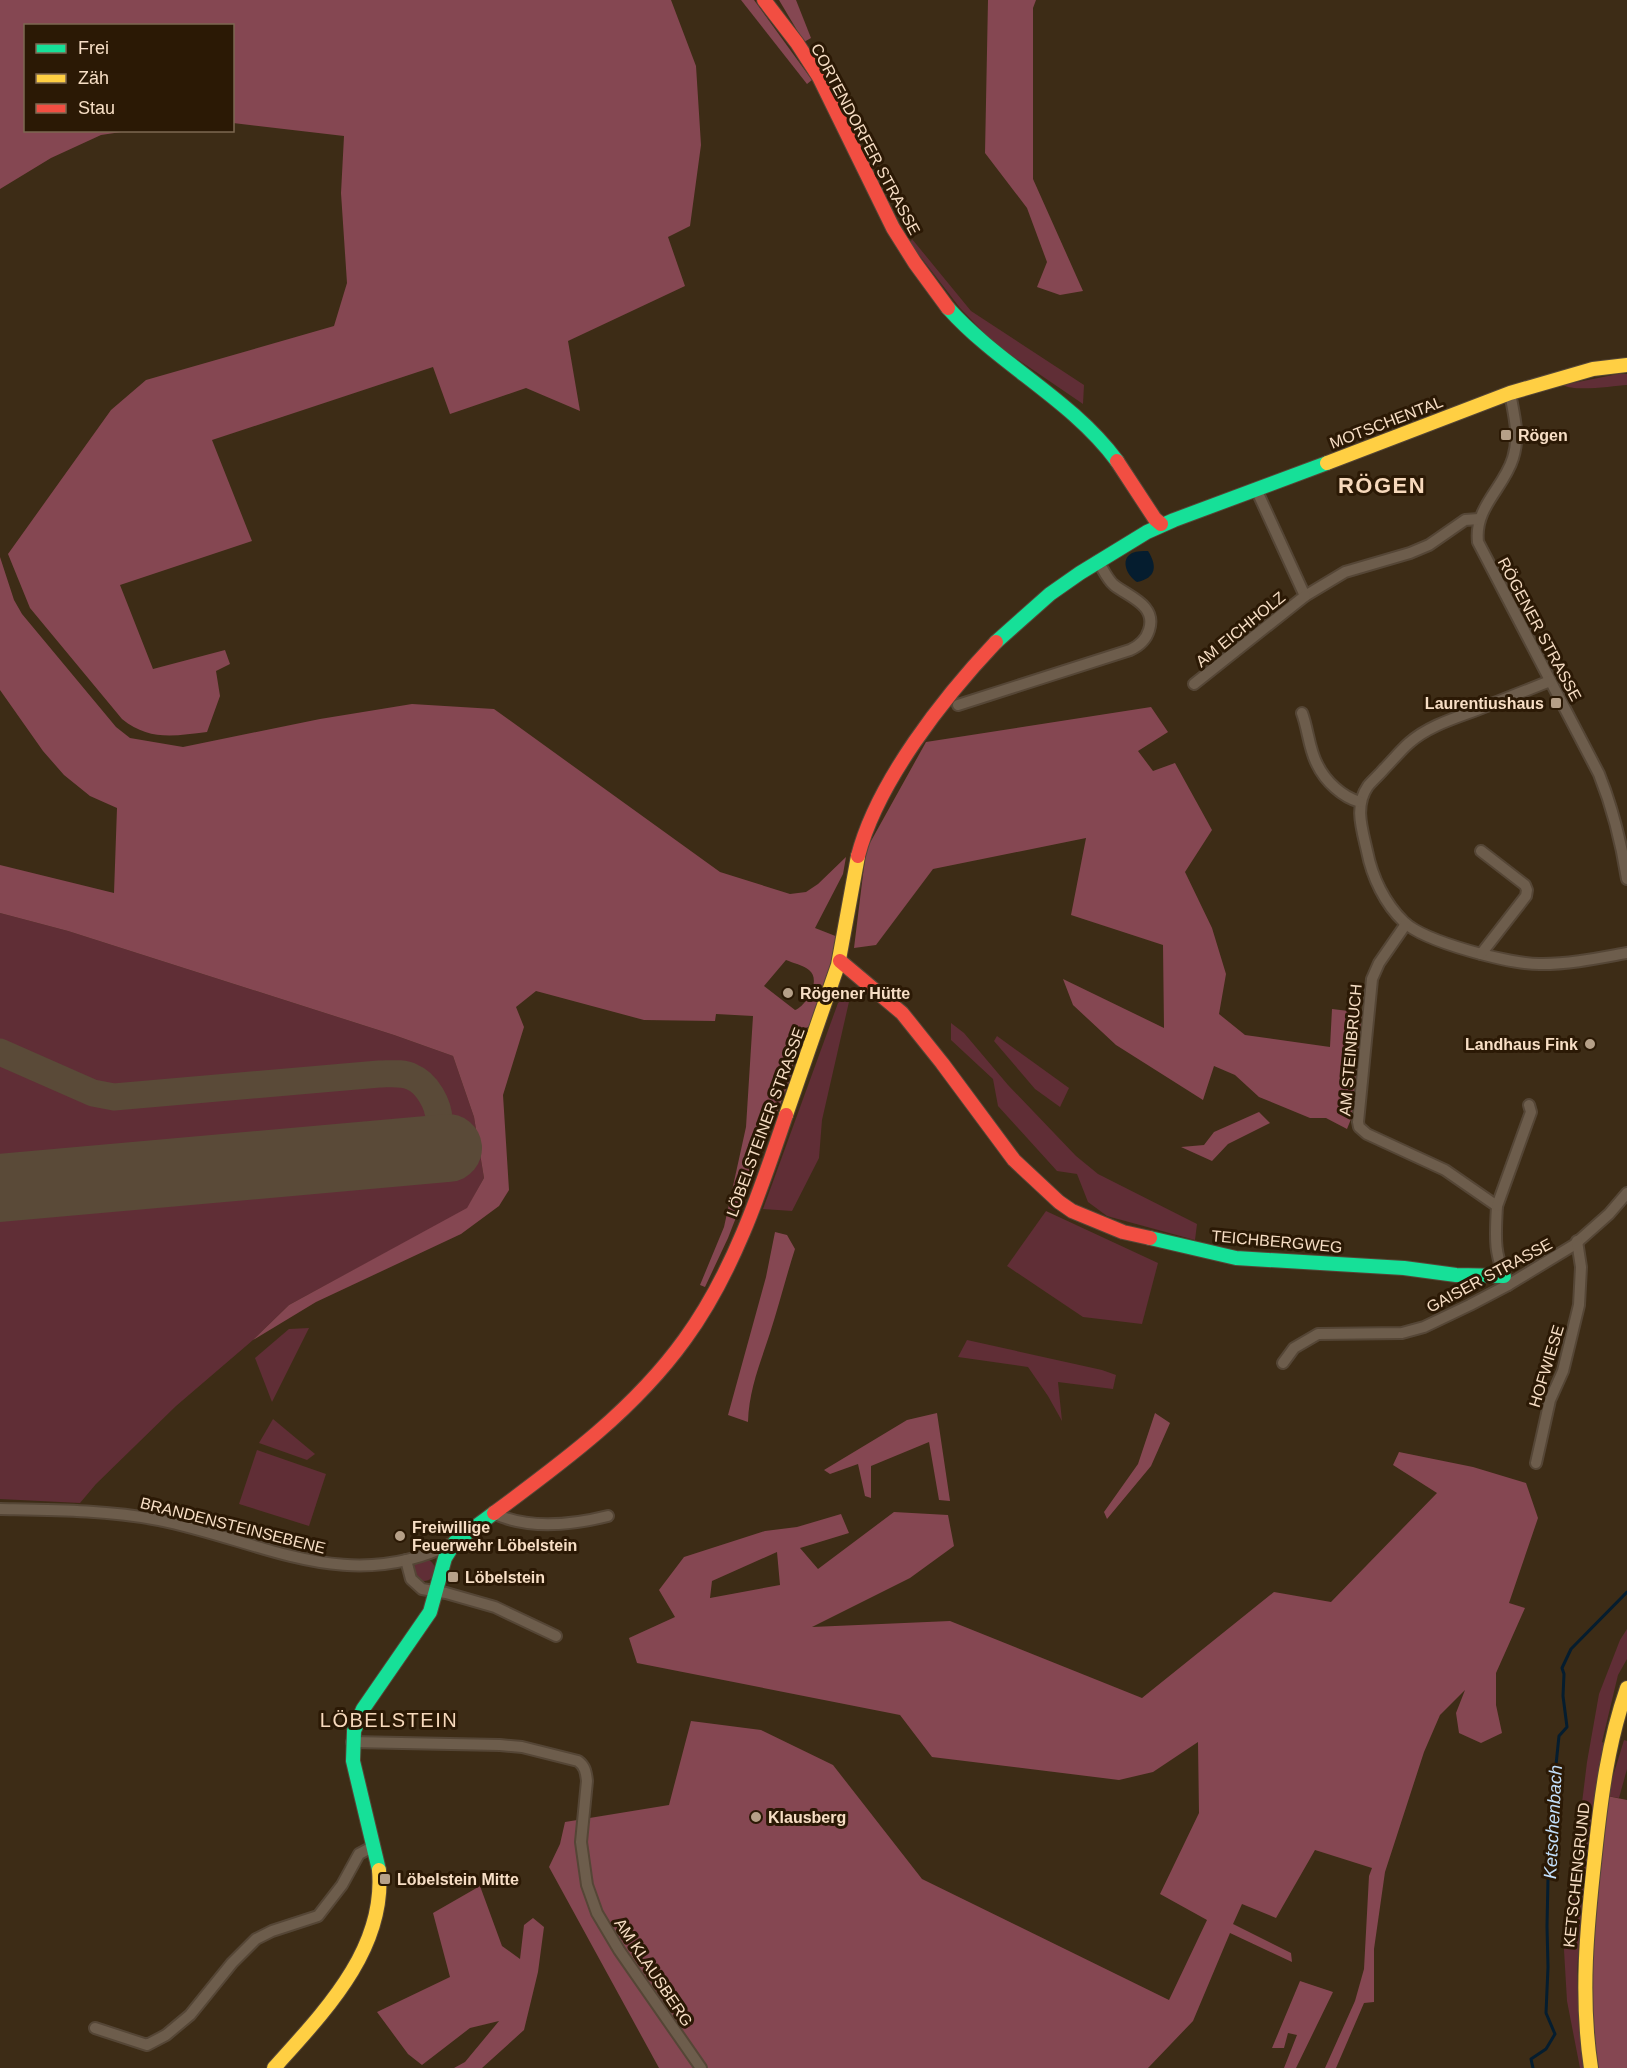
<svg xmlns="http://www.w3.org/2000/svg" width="1627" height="2068" viewBox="0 0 1627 2068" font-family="Arial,sans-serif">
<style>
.green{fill:#602e36}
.forest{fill:#854752;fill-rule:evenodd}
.water{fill:#051d2f}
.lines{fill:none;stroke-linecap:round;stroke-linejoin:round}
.stream{stroke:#051d2f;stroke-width:3}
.taxiway{stroke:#5a4a38;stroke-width:27}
.runway{stroke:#5a4a38;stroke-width:68}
.street-casing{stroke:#554636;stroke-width:14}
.fast-casing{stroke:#554636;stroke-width:16}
.slow-casing{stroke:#554636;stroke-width:16}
.jam-casing{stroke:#554636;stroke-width:16}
.street{stroke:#6d5d4c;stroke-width:10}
.fast{stroke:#16e098;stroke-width:14}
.slow{stroke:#ffcf43;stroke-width:14}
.jam{stroke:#f24e42;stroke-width:14}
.poi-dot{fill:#b6a088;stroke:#2b1905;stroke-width:2}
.labels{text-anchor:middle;stroke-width:6;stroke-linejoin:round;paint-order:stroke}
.street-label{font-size:16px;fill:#f7dec5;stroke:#2b1905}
.poi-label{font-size:16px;font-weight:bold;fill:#f7dec5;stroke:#2b1905;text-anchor:start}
.water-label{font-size:18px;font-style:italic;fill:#c2dffb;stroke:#2b1905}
.quarter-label{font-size:20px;letter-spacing:1.5px;fill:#f7d9bc;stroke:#2b1905}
.district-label{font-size:22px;font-weight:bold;letter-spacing:1.5px;fill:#f7d9bc;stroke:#2b1905}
</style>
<rect width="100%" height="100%" fill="#3d2c16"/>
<!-- green -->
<g class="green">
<polygon points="912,239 971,311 1084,385 1083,404 995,344 960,308 910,243"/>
<path d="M1618,374H1627V385C1613,386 1574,392 1563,385Z"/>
<polygon points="0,913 68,931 394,1035 453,1056 474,1117 484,1178 467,1209 289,1305 253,1340 176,1406 96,1484 80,1503 0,1499"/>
<polygon points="851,993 822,1120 819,1158 792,1211 763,1209 838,1003"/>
<polygon points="951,1023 964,1033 1008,1085 1076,1156 1098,1174 1197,1224 1195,1240 1107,1216 1088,1202 1077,1174 1057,1171 998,1106 993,1079 951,1040"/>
<polygon points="997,1036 1069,1088 1060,1107 1035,1089 994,1041"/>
<polygon points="1046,1211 1158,1263 1142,1324 1083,1317 1007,1266"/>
<polygon points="309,1328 272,1402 255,1358 289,1329"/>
<polygon points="967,1340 1102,1370 1116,1375 1113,1389 1058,1382 1062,1421 1048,1396 1028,1367 958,1357"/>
<polygon points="273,1419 315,1454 307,1460 259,1443"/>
<polygon points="257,1450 326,1474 309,1526 239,1504"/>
<circle cx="424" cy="1570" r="11"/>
<polygon points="1627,1629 1627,1659 1618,1675 1602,1742 1605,1744 1582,1902 1577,1971 1579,2028 1586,2068 1580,2068 1567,2001 1564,1950 1587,1762 1599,1694 1620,1640"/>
<polygon points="1624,1740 1627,1741 1627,1769 1619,1798 1607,1796"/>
</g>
<!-- forest -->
<g class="forest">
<path d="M0,0H671L696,66L701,145L690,226L668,237L685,286L568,341L580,411L526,388L450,414L433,367L212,440L252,541L120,585L153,669L225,650L230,664L216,671L220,696L207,732C174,736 149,741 122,719L30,608L8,554L111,410L146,380L334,326L347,283L341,193L344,136L233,123L232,26H26V130L128,131L101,135L51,158L0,189Z"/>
<polygon points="741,0 754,0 812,80 807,84"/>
<polygon points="779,0 796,0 811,38 804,42"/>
<polygon points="988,0 1036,0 1033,8 1033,179 1083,291 1060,295 1037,287 1047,262 1027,208 985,153"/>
<path d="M0,557L14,600L22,614L116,727L130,738L183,747L320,719L412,704L494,709L720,872L790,894L806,892L818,884L846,857L843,874L815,928L838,937L824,991L811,1026L800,1030L790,1079L728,1238L705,1287L700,1285L724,1227L746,1127L753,1016L716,1014L715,1021L644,1020L536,991L516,1007L524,1027L503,1095L509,1190L499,1206L461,1234L316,1302L253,1340L289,1305L467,1208L484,1178L474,1117L453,1056L394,1035L68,931L0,913V865L114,893L117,808L90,796L64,775L43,751L0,690ZM786,960C793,963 803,965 809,970C822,980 806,1006 795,1010L764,986Z"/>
<polygon points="1151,707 1168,732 1138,751 1153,771 1175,763 1212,830 1185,872 1212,928 1226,974 1219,1014 1245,1035 1330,1047 1332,1009 1365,1013 1353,1114 1347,1129 1326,1118 1310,1118 1259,1097 1235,1075 1214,1066 1203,1100 1116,1045 1073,1005 1063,979 1164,1028 1163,945 1071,915 1086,838 933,869 876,945 854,948 866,850 926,742"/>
<polygon points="1259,1112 1270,1123 1228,1144 1212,1161 1181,1147 1204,1145 1214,1132"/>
<path d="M775,1232L787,1235L795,1249C786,1277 779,1305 770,1333C760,1364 749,1389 748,1422L728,1415L766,1277Z"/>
<polygon points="937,1413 950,1501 939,1500 929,1442 871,1466 871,1498 865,1496 858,1464 830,1474 824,1470 907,1420"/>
<polygon points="1155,1413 1170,1423 1151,1466 1107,1519 1104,1512 1138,1464"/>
<path d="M1399,1452L1473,1467L1526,1483L1538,1518L1509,1603L1525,1608L1496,1673V1705L1502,1733L1481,1743L1459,1733L1456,1713L1465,1690L1440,1715L1424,1752L1385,1872L1374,1949V2002L1364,2003L1336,2068H1325L1355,2001L1364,1969L1369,1876L1372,1868L1315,1850L1276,1918L1242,1904L1233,1924L1291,1953L1292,1962L1230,1933L1193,2021L1148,2068H659L549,1867L560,1844L565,1822L669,1805L691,1721L761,1730L833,1765L922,1879L1169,2000L1207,1920L1160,1894L1199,1813L1198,1742L1153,1772L1119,1780L932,1757L900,1715L637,1663L629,1638L675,1617L659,1590L684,1557L765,1531L797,1527L841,1514L849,1533L800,1548L818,1569L894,1512L948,1515L954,1546L910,1578L812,1627L950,1621L1142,1698L1274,1592L1331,1602L1437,1493L1393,1465ZM777,1552L780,1585L710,1598L712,1581Z"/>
<polygon points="1607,1796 1627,1800 1627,2068 1597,2068 1588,1980"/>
<polygon points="480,1886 502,1946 520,1959 524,1925 533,1918 544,1927 538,1972 524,2030 482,2068 454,2068 465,2062 499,2021 470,2028 422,2065 408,2054 377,2012 450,1977 433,1913"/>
<polygon points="1300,1981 1333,1992 1296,2068 1284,2068 1297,2035 1288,2033 1284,2048 1272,2048"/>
</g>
<!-- water -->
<path class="water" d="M1148,551C1157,565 1157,578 1137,582C1128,577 1119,560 1132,553C1137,551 1143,551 1148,551Z"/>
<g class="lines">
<!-- stream -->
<polyline class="stream" points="1533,2068 1531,2059 1546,2049 1555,2034 1546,2013 1548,1967 1547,1926 1549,1832 1559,1736 1567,1727 1563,1696 1564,1674 1562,1668 1571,1649 1627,1592"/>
<!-- taxiway -->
<path class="taxiway" d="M0,1052L93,1093L114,1097L379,1074C390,1074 402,1072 412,1077C427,1083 439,1105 439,1120C440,1130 437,1140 435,1149"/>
<!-- runway -->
<polyline class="runway" points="0,1188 448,1148"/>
<!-- street casing -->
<g class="street-casing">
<g id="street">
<path d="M1510,393C1514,415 1520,436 1513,458C1504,488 1474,507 1478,542L1599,774C1613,809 1621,841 1627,879"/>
<polyline points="1256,489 1305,596 1345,572 1410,553 1429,545 1465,520 1479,519"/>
<path d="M1550,681C1525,691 1499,701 1474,711C1452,719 1427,727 1409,743C1400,751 1392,761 1384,769C1379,775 1373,780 1368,786C1354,806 1362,829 1367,851C1372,877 1385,904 1404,922C1425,942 1512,965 1542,964C1571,964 1599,958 1627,953"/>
<polyline points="1194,684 1305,596"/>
<path d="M958,705L1130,650C1139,646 1146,640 1149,630C1157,605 1129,597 1114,585C1107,579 1103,569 1098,561"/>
<path d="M1302,713C1308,729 1309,749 1317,764C1325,781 1342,797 1360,802"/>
<path d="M1406,924L1379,963L1372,979L1358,1122L1359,1127L1367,1134L1445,1170L1497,1206C1495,1240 1494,1254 1508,1285"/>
<polyline points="1481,954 1526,896 1527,890 1525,885 1481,851"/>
<polyline points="1497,1206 1531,1112 1529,1105"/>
<polyline points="1283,1363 1294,1348 1318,1334 1402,1333 1424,1327 1470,1305 1508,1285 1574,1245 1609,1214 1627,1193"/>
<polyline points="1536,1463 1550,1400 1563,1371 1579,1305 1581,1267 1577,1241"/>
<path d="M0,1509C54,1510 106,1510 159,1520C264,1541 348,1597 455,1542"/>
<path d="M493,1513C528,1530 572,1525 608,1516"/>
<polyline points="406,1560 411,1579 422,1589 446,1593 495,1607 556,1636"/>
<path d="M352,1742L500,1745L522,1747L578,1761C585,1766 586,1772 587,1781L581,1842L587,1885L597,1913L619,1950L701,2068"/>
<polyline points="95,2028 147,2045 166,2035 190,2015 232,1963 256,1939 272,1931 318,1916 342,1885 359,1854 374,1846"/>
</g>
</g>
<!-- fast casing -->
<g class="fast-casing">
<g id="fast">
<path d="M948,308C999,365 1071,399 1117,461"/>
<polyline points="996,642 1050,594 1080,573 1147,532 1174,520 1327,463"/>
<polyline points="1150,1238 1236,1258 1404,1268 1456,1275 1504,1276"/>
<polyline points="379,1870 353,1761 354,1731 363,1709 430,1612 445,1558 455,1542 494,1513"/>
</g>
</g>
<!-- slow casing -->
<g class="slow-casing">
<g id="slow">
<polyline points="1327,463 1510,393 1593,369 1627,365"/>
<polyline points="786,1115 838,965 858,856"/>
<path d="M274,2068C323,2013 386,1950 379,1870"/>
<path d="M1591,2068C1580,1996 1587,1926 1595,1854C1601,1797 1608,1742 1627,1688"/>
</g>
</g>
<!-- jam casing -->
<g class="jam-casing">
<g id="jam">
<polyline points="764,0 797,43 819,77 893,228 915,263 948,308"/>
<polyline points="1117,461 1155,519 1161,524"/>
<path d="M858,856C877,782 944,697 996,642"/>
<polyline points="840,961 902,1013 942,1063 1014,1160 1059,1202 1072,1211 1123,1232 1150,1238"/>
<path d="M494,1513C563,1462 634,1410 685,1339C733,1273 760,1192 786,1115"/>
</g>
</g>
<!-- street -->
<use href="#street" class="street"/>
<!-- fast -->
<use href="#fast" class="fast"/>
<!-- slow -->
<use href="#slow" class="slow"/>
<!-- jam -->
<use href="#jam" class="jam"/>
</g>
<!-- markers -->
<g class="poi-dot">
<rect x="1500" y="429" width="12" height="12" rx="3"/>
<rect x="1550" y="697" width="12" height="12" rx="3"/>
<circle cx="788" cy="993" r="6"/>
<circle cx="1590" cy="1044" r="6"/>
<circle cx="400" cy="1536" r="6"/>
<rect x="447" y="1571" width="12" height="12" rx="3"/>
<circle cx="756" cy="1817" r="6"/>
<rect x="379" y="1873" width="12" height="12" rx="3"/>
</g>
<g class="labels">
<!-- street labels -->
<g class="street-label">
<text transform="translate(866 139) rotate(62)" y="6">CORTENDORFER STRASSE</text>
<text transform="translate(1386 422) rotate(-21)" y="6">MOTSCHENTAL</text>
<text transform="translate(1240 629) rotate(-39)" y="6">AM EICHHOLZ</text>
<text transform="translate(1540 629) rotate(62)" y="6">RÖGENER STRASSE</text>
<text transform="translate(1350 1050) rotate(-85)" y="6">AM STEINBRUCH</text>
<text transform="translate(765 1122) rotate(-70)" y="6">LÖBELSTEINER STRASSE</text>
<text transform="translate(1277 1241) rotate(5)" y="6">TEICHBERGWEG</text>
<text transform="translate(1489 1275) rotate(-28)" y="6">GAISER STRASSE</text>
<text transform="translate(1546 1366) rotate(-73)" y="6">HOFWIESE</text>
<text transform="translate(233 1525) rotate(14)" y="6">BRANDENSTEINSEBENE</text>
<text transform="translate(1576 1875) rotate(-84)" y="6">KETSCHENGRUND</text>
<text transform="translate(654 1972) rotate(56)" y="6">AM KLAUSBERG</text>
</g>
<!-- poi labels -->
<g class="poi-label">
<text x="1518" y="441">Rögen</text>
<text x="1544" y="709" text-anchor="end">Laurentiushaus</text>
<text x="800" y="999">Rögener Hütte</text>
<text x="1578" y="1050" text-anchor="end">Landhaus Fink</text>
<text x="412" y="1533">Freiwillige<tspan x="412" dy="18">Feuerwehr Löbelstein</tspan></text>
<text x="465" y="1583">Löbelstein</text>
<text x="768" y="1823">Klausberg</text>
<text x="397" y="1885">Löbelstein Mitte</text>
</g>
<!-- water labels -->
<g class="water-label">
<text transform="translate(1553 1822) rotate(-87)" y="6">Ketschenbach</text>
</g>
<!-- quarter labels -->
<g class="quarter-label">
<text x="389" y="1727">LÖBELSTEIN</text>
</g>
<!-- district labels -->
<g class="district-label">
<text x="1382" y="493">RÖGEN</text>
</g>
</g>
<!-- legend -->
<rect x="24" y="24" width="210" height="108" fill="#2b1905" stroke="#7d6852" stroke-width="1.5"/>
<rect x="36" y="44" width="30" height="9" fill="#16e098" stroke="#7d6852" stroke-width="1.5"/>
<text x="78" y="54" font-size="18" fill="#f7dec5">Frei</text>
<rect x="36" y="74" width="30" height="9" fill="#ffcf43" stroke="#7d6852" stroke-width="1.5"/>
<text x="78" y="84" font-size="18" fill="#f7dec5">Zäh</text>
<rect x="36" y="104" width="30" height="9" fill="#f24e42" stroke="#7d6852" stroke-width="1.5"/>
<text x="78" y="114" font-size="18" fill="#f7dec5">Stau</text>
</svg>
